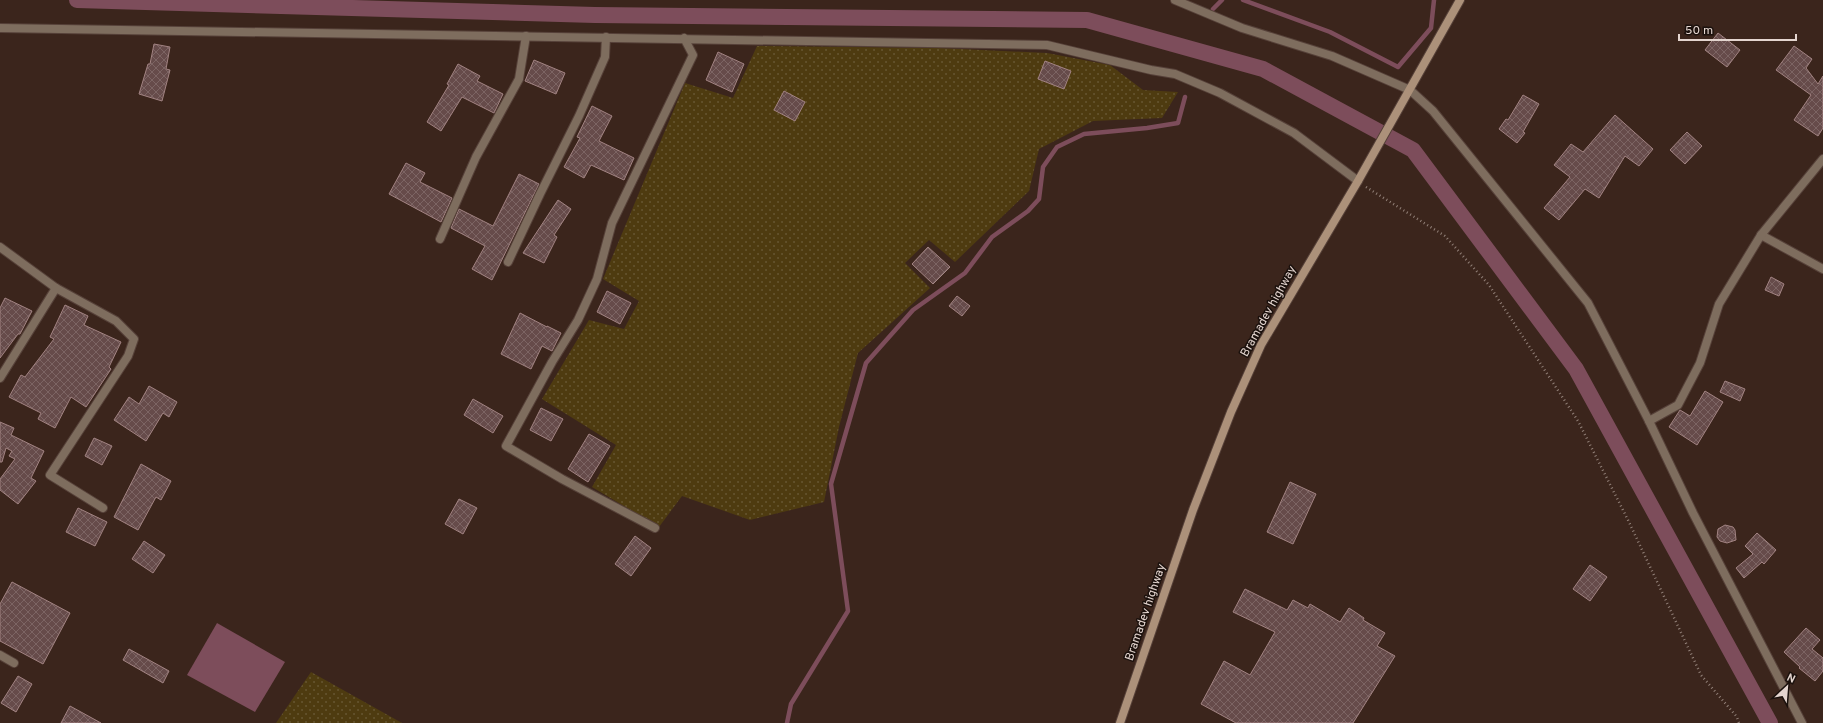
<svg xmlns="http://www.w3.org/2000/svg" width="1823" height="723" viewBox="0 0 1823 723" font-family="Overpass,sans-serif">
<style>
.grass{fill:url(#grass-dots)}
.water{fill:#7d4d5b}
.lines{fill:none;stroke-linecap:round;stroke-linejoin:round}
.stream{stroke:#7d4d5b;stroke-width:4.5}
.canal{stroke:#7d4d5b;stroke-width:16}
.building{fill:url(#building-cross-hatch);stroke:#a28382}
.street-casing{stroke:#564139;stroke-width:10}
.secondary-casing{stroke:#564139;stroke-width:10}
.path{stroke:#928078;stroke-width:2.5;stroke-dasharray:1 3;stroke-linecap:butt}
.street{stroke:#7e6d5e;stroke-width:8}
.secondary{stroke:#ac917a;stroke-width:8}
.labels{text-anchor:middle;stroke-width:3;stroke-linejoin:round;paint-order:stroke}
.street-label{font-size:12px;fill:#e4d5cf;stroke:#1b110d}
</style>
<defs>
<pattern id="grass-dots" width="8" height="8" patternUnits="userSpaceOnUse"><rect width="8" height="8" fill="#4e3b10"/><path d="M2 2h.1M6 6h.1" fill="none" stroke="#675632" stroke-width="1.8" stroke-linecap="round"/></pattern>
<pattern id="building-cross-hatch" width="8" height="8" patternUnits="userSpaceOnUse"><rect width="8" height="8" fill="#664b4a"/><path d="M0 0l8 8M0 8l8-8" fill="none" stroke="#7c6463"/></pattern>
</defs>
<rect width="100%" height="100%" fill="#3b251c"/>
<!-- grass -->
<g class="grass">
<polygon points="757,46 939,48 1047,53 1110,65 1143,90 1178,92 1162,118 1093,121 1039,149 1029,191 955,262 929,240 905,263 930,288 858,353 839,427 824,502 750,520 682,496 659,527 592,487 616,445 542,399 589,320 624,329 639,301 603,279 685,83 733,98"/>
<polygon points="311,672 402,723 276,723"/>
</g>
<!-- water -->
<polygon class="water" points="217,623 285,662 255,712 187,675"/>
<g class="lines">
<!-- stream -->
<g class="stream">
<polyline points="1243,0 1330,32 1398,67 1431,28 1434,0"/>
<polyline points="1213,9 1222,0"/>
<polyline points="787,723 791,704 848,611 831,484 866,363 913,310 965,273 992,237 1028,211 1039,199 1043,167 1057,147 1084,134 1147,128 1178,123 1185,97"/>
</g>
<!-- canal -->
<polyline class="canal" points="77,0 595,15 1087,20 1263,69 1413,150 1576,369 1770,723"/>
</g>
<!-- building -->
<g class="building">
<polygon points="1718,33 1740,50 1727,67 1705,50"/>
<polygon points="154,44 170,47 166,69 170,70 162,101 139,94 148,64 150,64"/>
<polygon points="1794,46 1812,59 1806,68 1818,84 1823,76 1823,128 1818,136 1794,120 1811,95 1776,70"/>
<polygon points="718,52 744,64 732,92 706,80"/>
<polygon points="534,60 565,73 556,94 525,81"/>
<polygon points="1045,61 1071,71 1064,89 1038,79"/>
<polygon points="458,64 480,76 477,81 503,94 494,113 462,97 441,131 427,122 449,85 447,84"/>
<polygon points="784,91 805,102 795,121 774,110"/>
<polygon points="1523,95 1539,104 1523,132 1525,133 1517,143 1499,129 1506,119 1508,120"/>
<polygon points="592,106 612,116 599,141 634,158 624,180 591,165 584,178 564,167 580,138 577,137"/>
<polygon points="1615,115 1653,149 1639,166 1625,156 1599,198 1585,189 1559,220 1544,208 1570,177 1554,165 1571,144 1583,152"/>
<polygon points="1687,132 1702,146 1685,164 1670,150"/>
<polygon points="406,163 425,173 420,182 452,198 441,222 389,194"/>
<polygon points="519,174 539,184 492,280 472,269 485,246 451,228 459,209 493,226"/>
<polygon points="558,200 571,209 554,235 557,237 544,263 523,253"/>
<polygon points="928,247 950,267 933,284 912,264"/>
<polygon points="1771,277 1784,284 1779,296 1765,290"/>
<polygon points="607,291 631,303 620,324 597,312"/>
<polygon points="957,296 970,306 962,316 949,306"/>
<polygon points="5,298 32,311 20,334 18,334 0,358 0,308"/>
<polygon points="65,305 88,316 84,325 121,342 109,367 111,369 86,407 71,397 55,428 38,419 41,413 9,397 21,375 25,377 54,339 50,337"/>
<polygon points="520,313 547,327 547,326 561,333 552,351 542,346 531,369 501,354"/>
<polygon points="1725,381 1745,389 1740,401 1720,392"/>
<polygon points="149,386 177,402 169,417 163,413 146,441 114,420 129,397 139,404"/>
<polygon points="1705,391 1723,402 1697,445 1669,427 1680,410 1690,416"/>
<polygon points="473,399 503,416 493,433 464,415"/>
<polygon points="541,408 563,419 551,441 530,430"/>
<polygon points="0,422 14,428 11,435 44,451 31,478 36,481 18,504 0,490 0,479 15,459 9,456 12,451 6,448 2,462 0,462"/>
<polygon points="589,434 610,446 588,482 568,469"/>
<polygon points="94,438 112,446 102,465 85,456"/>
<polygon points="141,464 171,481 161,500 156,497 138,530 114,517"/>
<polygon points="1290,482 1316,494 1293,544 1267,532"/>
<polygon points="459,499 477,508 463,534 445,524"/>
<polygon points="78,508 107,522 95,546 66,532"/>
<polygon points="1725,525 1733,527 1735,530 1736,540 1727,543 1720,541 1717,537 1718,529"/>
<polygon points="1757,533 1776,550 1764,564 1762,562 1744,578 1736,568 1753,554 1745,546"/>
<polygon points="635,536 651,548 631,576 615,564"/>
<polygon points="144,541 165,555 153,573 132,559"/>
<polygon points="1590,565 1607,577 1590,601 1573,589"/>
<polygon points="12,582 70,613 43,664 0,641 0,604"/>
<polygon points="1245,589 1287,610 1293,600 1308,608 1310,604 1340,622 1349,608 1364,618 1363,620 1385,633 1377,646 1395,656 1353,723 1236,723 1201,704 1224,661 1250,675 1275,632 1233,612"/>
<polygon points="1806,628 1820,640 1812,649 1823,658 1823,671 1815,681 1799,668 1800,667 1784,652"/>
<polygon points="129,649 169,671 163,683 123,660"/>
<polygon points="18,676 32,684 16,712 1,703"/>
<polygon points="70,706 101,723 61,723"/>
</g>
<g class="lines">
<!-- street casing -->
<g class="street-casing">
<g id="street">
<polyline points="1175,0 1242,28 1332,56 1410,90 1433,111 1588,303 1649,421 1693,513 1802,723"/>
<polyline points="0,28 1047,45 1151,70 1175,74 1220,93 1294,133 1358,181"/>
<polyline points="1761,235 1823,269"/>
<polyline points="440,239 476,157 519,79 526,36"/>
<polyline points="0,247 56,288 116,321 134,339 128,356 50,475 103,508"/>
<polyline points="508,262 540,194 579,116 605,57 606,37"/>
<polyline points="0,378 56,288"/>
<polyline points="1649,421 1678,405 1700,363 1719,304 1761,235 1823,159"/>
<polyline points="655,528 562,479 506,446 552,362 578,320 597,279 612,223 693,55 684,38"/>
<polyline points="0,655 14,663"/>
</g>
</g>
<!-- secondary casing -->
<g class="secondary-casing">
<polyline id="secondary" points="1120,723 1193,510 1231,412 1261,345 1358,181 1460,0"/>
</g>
<!-- path -->
<polyline class="path" points="1366,187 1445,236 1489,285 1578,421 1628,520 1701,675 1737,717 1739,723"/>
<!-- street -->
<use href="#street" class="street"/>
<!-- secondary -->
<use href="#secondary" class="secondary"/>
</g>
<g class="labels">
<!-- street labels -->
<g class="street-label">
<text transform="translate(1268 311) rotate(-61)" y="4">Bramadev highway</text>
<text transform="translate(1145 612) rotate(-71)" y="4">Bramadev highway</text>
</g>
</g>
<!-- north arrow -->
<g transform="translate(1787 687) rotate(26)" stroke="#1b110d" stroke-width="3" paint-order="stroke">
<path d="M0-3L7 15L0 10L-7 15Z" fill="#e4d5cf"/>
<text y="-6" font-size="11" font-weight="bold" text-anchor="middle" fill="#e4d5cf">N</text>
</g>
<!-- scale -->
<path d="M1679 34v6h117v-6" fill="none" stroke="#e4d5cf" stroke-width="2"/>
<text x="1685" y="34" font-size="12" fill="#e4d5cf" stroke="#1b110d" stroke-width="3" paint-order="stroke">50 m</text>
</svg>
